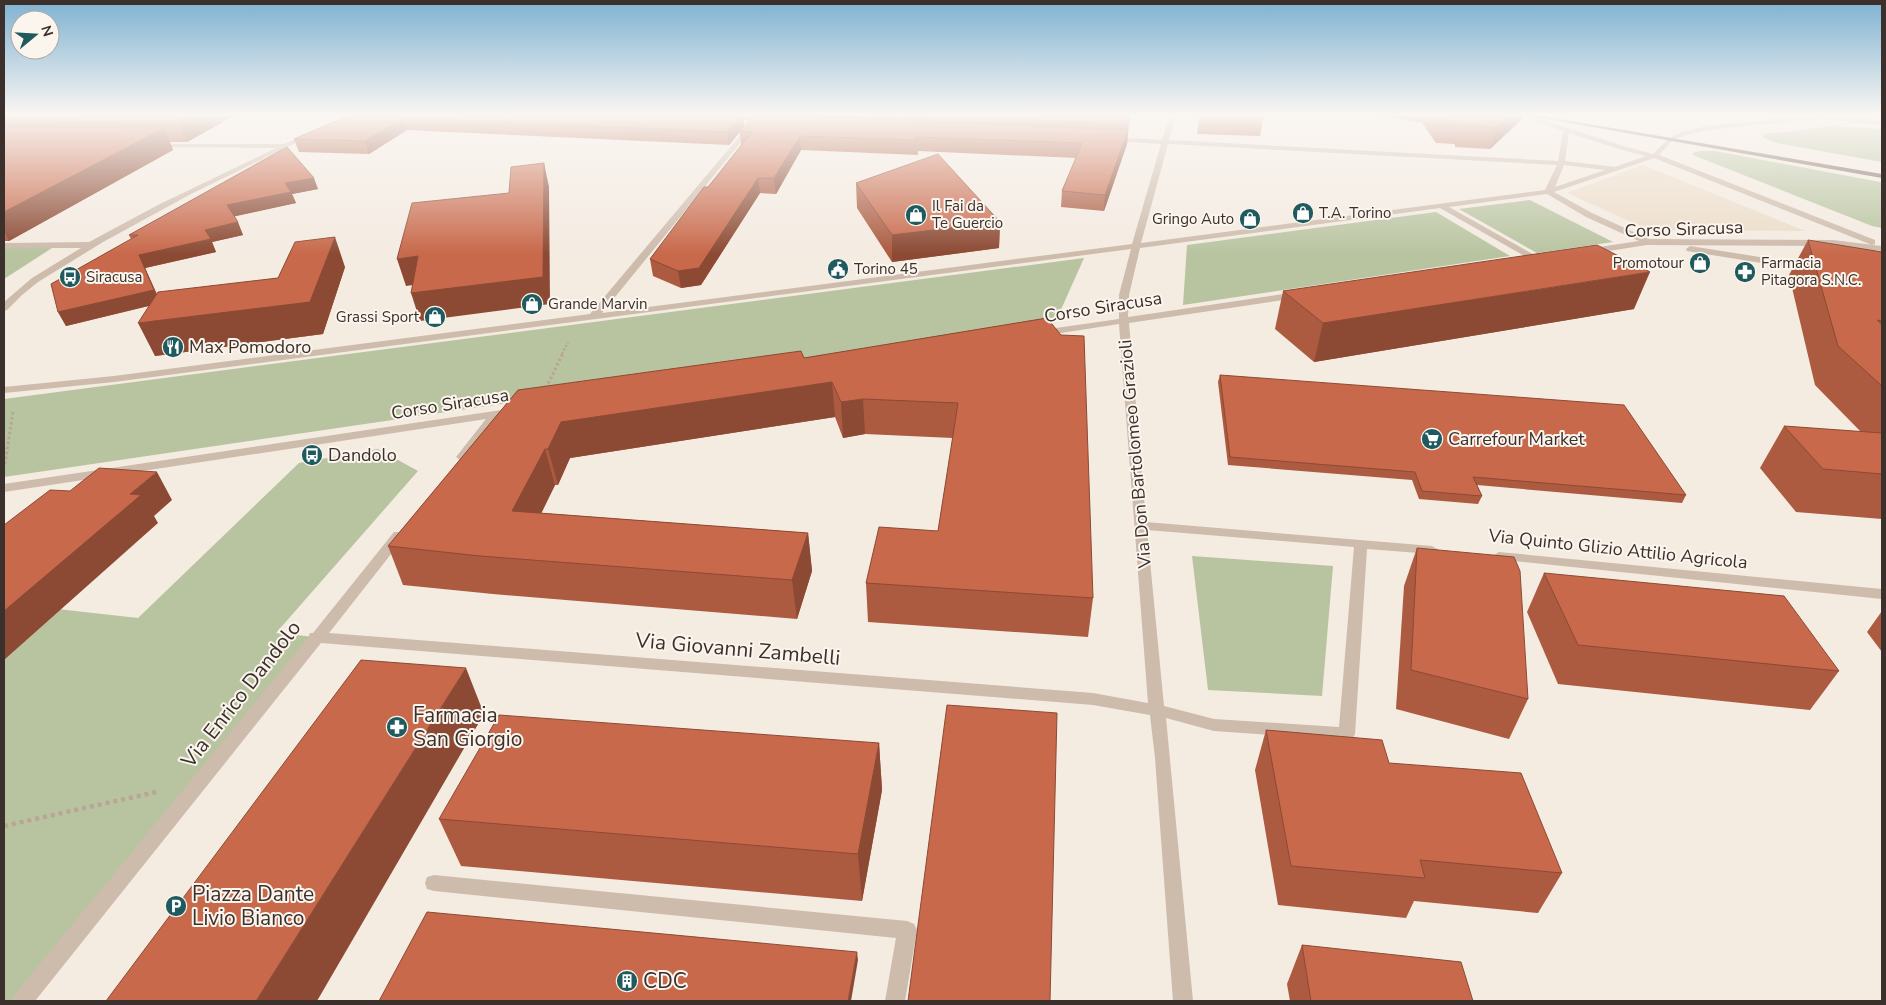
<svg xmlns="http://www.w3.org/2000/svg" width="1886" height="1005" viewBox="0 0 1886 1005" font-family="'Nunito Sans',sans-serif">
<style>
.green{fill:#b8c4a0}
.plaza{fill:#ecdcc8}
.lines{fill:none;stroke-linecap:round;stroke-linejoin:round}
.path-far2{stroke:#b9a596;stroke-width:2.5;stroke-dasharray:2 2;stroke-linecap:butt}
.path-far1{stroke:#b9a596;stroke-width:3;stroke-dasharray:2.5 2.5;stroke-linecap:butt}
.path{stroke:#b9a596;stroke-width:4.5;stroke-dasharray:4 4;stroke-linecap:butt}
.minor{fill:#cdbbac;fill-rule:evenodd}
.major{fill:#7d675c;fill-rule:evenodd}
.wall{fill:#ac5a40;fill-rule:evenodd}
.shaded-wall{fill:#8c4a34}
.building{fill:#c8694b;stroke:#8c4a34}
.labels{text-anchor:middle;stroke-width:4;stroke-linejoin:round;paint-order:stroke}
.far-poi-label{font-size:15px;fill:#3b302b;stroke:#fbf5ee;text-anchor:start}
.street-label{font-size:18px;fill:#3b302b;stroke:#fbf5ee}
.poi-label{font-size:18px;fill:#3b302b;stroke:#fbf5ee;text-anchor:start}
.near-street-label{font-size:21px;fill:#3b302b;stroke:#fbf5ee}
.near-poi-label{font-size:21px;fill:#3b302b;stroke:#fbf5ee;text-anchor:start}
</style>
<rect width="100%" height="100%" fill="#f4ebe1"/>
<!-- green -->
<g class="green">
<polygon points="1834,126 1882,129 1882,162 1776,143 1762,137 1764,134"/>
<polygon points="1700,151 1715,151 1880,182 1882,183 1882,228 1872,226 1693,155 1693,153"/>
<polygon points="1530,200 1613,242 1537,253 1459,209"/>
<polygon points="1436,212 1510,256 1183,305 1187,245"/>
<polygon points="4,248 52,248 4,279"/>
<polygon points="1084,258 1055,323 4,477 4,399"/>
<polygon points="378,449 418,471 276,633 315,637 201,782 22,1001 4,1001 4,603 138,618 299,463"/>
<polygon points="1192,556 1333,566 1322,696 1208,690"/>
</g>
<!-- plaza -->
<polygon class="plaza" points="1643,165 1805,231 1649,230 1567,193"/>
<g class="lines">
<!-- path-far2 -->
<polyline class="path-far2" points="562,354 568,342"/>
<!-- path-far1 -->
<g class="path-far1">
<polyline points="546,388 563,353"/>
<polyline points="5,464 13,411"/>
</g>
<!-- path -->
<polyline class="path" points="4,826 156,792"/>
<!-- minor -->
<g class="minor">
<path d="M758,114H764L602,313L1132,244L1161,144L1112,141L1109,139L1112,137L1162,140L1170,114H1176L1169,140L1558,161L1563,131L1517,114H1525L1623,146L1653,154L1669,138L1682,132L1706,126L1820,115L1882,121V125L1820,119L1706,130L1686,135L1673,140L1659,155L1875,240V244L1872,245L1654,158L1554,192L1592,213L1649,239L1833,240L1882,246V251L1833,246L1647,245L1589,254L1585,251L1586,249L1639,241L1586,217L1547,194L1449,207L1538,257V261L1535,262L1440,208L1140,248L1129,295L1128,317L1297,292L1302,295L1297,298L1129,323L1146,522L1432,546L1439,550L1432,554L1367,549L1355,734L1353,738L1347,740L1214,731L1166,718L1193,1001H1173L1155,758L1150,715L1093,705L321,643L35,1001H12L15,994L308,638L310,633H313L394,532H404L406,535L329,633L1093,693L1148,703L1119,324L1042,336L1037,333L1042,330L1119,319V295L1131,249L114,382L4,393V387L114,376L590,314ZM1569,133L1619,149L1646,156L1615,167L1565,161ZM1168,144L1557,165L1545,190L1141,243ZM1564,165L1605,170L1555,187ZM1147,530L1354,547L1339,727L1214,719L1164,706Z"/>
<polygon points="307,134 312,135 191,194 103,242 38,282 22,295 7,310 4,311 4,302 32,278 81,248 4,248 4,243 89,242 156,206 276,148 155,147 152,145 153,144 284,144"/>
<polygon points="1690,246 1811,265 1815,268 1811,271 1687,251 1686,249"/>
<polygon points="515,408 521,411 519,413 499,417 466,459 462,461 456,457 486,419 4,492 4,484"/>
<polygon points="1499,552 1882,589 1882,599 1494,559 1492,556"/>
<polygon points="434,875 907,921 914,924 917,930 905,1001 885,1001 896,938 434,891 427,889 425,883 427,877"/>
</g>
<!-- major -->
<polygon class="major" points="1518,114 1530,114 1882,174 1882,178"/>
</g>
<!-- wall -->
<g class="wall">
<polygon points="4,114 237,114 187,142 170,142 173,150 9,241 4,241"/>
<path d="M352,114H756H755H1129V124L1127,144L1104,211L1061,207L1062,191L1076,158L918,151V155L801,150L776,194L760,193L701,285L681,288L653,276L650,259L708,187L741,145L740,132L729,145L407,130L369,154L299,152L294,139ZM743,120H749L744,126Z"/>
<polygon points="1200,114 1264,114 1260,136 1197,134"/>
<polygon points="1371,114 1524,114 1523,118 1490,149 1455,147 1455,144 1436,143 1422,123"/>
<polygon points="287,147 318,189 292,194 296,203 234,216 243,235 212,242 216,252 145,268 157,294 278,278 345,267 323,334 155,356 149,306 66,326 58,312 131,239 129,235"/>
<polygon points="856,183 1000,222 999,248 892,262 857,208"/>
<polygon points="1808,240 1882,252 1882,519 1796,512 1760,468 1784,426 1861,432 1815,385 1789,275"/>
<polygon points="1283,291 1634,309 1314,362 1275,329"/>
<polygon points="1047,318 1093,598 1088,637 868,622 866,583 938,531 953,438 865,434 843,438 835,417 570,458 558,485 555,485 541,513 808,533 812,571 797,619 493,594 403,585 388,546 518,390 804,358"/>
<polygon points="1220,375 1686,495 1682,503 1477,485 1482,496 1478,504 1419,499 1412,480 1228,465 1218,382"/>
<polygon points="1417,548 1528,699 1509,739 1396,709 1404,586"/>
<polygon points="1544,573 1839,671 1810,710 1558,684 1527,612"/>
<polygon points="1882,611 1882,652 1867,632"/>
<polygon points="1266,730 1389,763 1562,873 1538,913 1414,901 1406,918 1278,905 1255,770"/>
<polygon points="879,743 882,790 862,901 461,866 439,819"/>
<polygon points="1302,945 1473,1001 1290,1001 1287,984"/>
</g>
<!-- shaded-wall -->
<g class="shaded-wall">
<polygon points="191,114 237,114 187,142 178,121"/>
<polygon points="749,114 756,114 750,120"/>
<polygon points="1512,114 1524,114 1523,118 1490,149 1497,127"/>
<polygon points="743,115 744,127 729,145 727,132"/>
<polygon points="404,118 407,130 369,154 365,141"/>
<polygon points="164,128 173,150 9,241 4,231 4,212"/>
<polygon points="1128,130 1127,144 1104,211 1105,195"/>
<polygon points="800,136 801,150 776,194 774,178"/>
<polygon points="544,163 549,187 550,304 420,321 411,293"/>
<polygon points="314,178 318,189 292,194 296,203 232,217 227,205 285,183"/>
<polygon points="758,178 760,193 701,285 681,288 678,271"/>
<polygon points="238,222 243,235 212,242 216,252 145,268 160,303 66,326 58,312 139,255 205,230"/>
<polygon points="1000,222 999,248 892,262 892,235"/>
<polygon points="335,237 345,267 323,334 155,356 138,323 310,302"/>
<polygon points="418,256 427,283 406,286 397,259"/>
<polygon points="1650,272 1634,309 1314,362 1323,323"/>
<polygon points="832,382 835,417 570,458 558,485 548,449 561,422"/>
<polygon points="863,399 865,434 843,438 841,402"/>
<polygon points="545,449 555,485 524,549 512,511"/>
<polygon points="157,472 172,500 154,516 158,523 4,660 4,611 130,494"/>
<polygon points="808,533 812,571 797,619 792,580"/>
<polygon points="466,668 484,714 317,1001 256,1001"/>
<polygon points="879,743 882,790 862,901 858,854"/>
<polygon points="857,952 858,960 851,1001 848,1001"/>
</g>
<!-- building -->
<g class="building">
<polygon points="4,114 191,114 178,121 4,120"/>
<polygon points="352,114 719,114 743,115 727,132 404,118 365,141 294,139"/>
<polygon points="754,114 1128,130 1105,195 1062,191 1082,143 915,137 918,140 800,136 774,178 758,178 699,268 678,271 650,259 704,187 708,187 752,132 740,131"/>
<polygon points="883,114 1129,114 1129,124"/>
<polygon points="1437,114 1512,114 1497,127 1462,125 1461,122 1442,121"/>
<polygon points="4,127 164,128 4,212"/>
<polygon points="287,147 314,178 285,183 291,192 227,205 238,222 205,230 211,239 139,255 154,290 58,312 51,284 138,235 129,235"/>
<polygon points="938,154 1000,222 892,235 856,183"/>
<polygon points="544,163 543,277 411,293 418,256 397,259 412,203 509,193 511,167"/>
<polygon points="335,237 310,302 138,323 158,292 278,278 295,242"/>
<polygon points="1808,240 1882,252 1882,321 1877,320 1882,325 1882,386 1838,346"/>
<polygon points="1597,245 1650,272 1323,323 1283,291"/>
<polygon points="1047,318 1061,335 1084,336 1093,598 866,583 879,527 938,531 958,403 863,399 841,402 832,382 561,422 548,449 545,449 512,511 808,533 792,580 480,556 388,546 518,390 801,351 804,358"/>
<polygon points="1220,375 1624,405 1686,495 1473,477 1482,496 1422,491 1415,472 1230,457"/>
<polygon points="1784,426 1882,433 1882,474 1823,469"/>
<polygon points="99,468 157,472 130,494 141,495 4,611 4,525 50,490 70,491"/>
<polygon points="1417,548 1514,557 1520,571 1528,699 1411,670"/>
<polygon points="1544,573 1784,596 1839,671 1578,645"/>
<polygon points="361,660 466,668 256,1001 106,1001"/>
<polygon points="947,705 1057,713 1050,1001 908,1001"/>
<polygon points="499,715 879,743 858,854 439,819"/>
<polygon points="1266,730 1382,740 1389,763 1521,773 1562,873 1420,860 1425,878 1291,866"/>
<polygon points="427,912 857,952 848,1001 379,1001"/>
<polygon points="1302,945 1461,962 1473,1001 1311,1001"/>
</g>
<!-- sky -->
<linearGradient id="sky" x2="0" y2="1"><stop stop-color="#7eb2d2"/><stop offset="0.45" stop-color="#faf6f2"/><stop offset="1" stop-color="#faf6f2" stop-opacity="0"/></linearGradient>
<rect width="1886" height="254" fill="url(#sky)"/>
<!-- icons -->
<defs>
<g id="shop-disc" transform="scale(1.125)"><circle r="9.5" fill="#1f5a5e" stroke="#fbf5ee"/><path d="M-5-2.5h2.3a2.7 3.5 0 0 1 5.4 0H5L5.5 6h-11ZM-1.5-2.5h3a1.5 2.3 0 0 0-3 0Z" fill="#fff"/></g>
<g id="civic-disc" transform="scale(1.125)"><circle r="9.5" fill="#1f5a5e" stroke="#fbf5ee"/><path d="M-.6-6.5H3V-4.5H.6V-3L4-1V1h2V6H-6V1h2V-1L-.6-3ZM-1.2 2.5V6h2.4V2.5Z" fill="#fff"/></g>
<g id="pharmacy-disc" transform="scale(1.125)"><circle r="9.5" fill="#1f5a5e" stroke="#fbf5ee"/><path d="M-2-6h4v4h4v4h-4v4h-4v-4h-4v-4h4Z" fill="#fff"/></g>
<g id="bus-disc" transform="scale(1.125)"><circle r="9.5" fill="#1f5a5e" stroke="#fbf5ee"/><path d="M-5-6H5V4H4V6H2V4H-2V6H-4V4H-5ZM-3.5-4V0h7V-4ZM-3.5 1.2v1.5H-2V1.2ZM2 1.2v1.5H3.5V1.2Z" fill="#fff"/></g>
<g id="restaurant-disc" transform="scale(1.125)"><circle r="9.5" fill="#1f5a5e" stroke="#fbf5ee"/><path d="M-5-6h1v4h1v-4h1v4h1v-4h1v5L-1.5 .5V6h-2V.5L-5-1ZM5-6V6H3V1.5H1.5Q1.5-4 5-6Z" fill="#fff"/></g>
<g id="supermarket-disc" transform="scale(1.125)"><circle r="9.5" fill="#1f5a5e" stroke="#fbf5ee"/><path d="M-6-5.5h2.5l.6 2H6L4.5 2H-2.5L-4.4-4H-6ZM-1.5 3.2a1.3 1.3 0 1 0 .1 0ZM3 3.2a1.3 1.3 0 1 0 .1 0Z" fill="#fff"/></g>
<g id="parking-disc" transform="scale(1.125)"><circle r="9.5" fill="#1f5a5e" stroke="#fbf5ee"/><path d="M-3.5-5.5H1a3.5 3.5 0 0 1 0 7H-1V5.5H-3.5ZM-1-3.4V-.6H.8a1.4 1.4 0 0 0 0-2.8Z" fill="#fff"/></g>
<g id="building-disc" transform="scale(1.125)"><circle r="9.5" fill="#1f5a5e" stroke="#fbf5ee"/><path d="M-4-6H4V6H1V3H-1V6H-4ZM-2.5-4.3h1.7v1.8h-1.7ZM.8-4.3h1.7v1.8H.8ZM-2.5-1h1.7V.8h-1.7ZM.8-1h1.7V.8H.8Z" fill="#fff"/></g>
</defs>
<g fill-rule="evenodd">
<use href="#shop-disc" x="1303" y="213"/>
<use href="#shop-disc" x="916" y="215"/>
<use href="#shop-disc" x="1250" y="219"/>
<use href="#shop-disc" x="1700" y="263"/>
<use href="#civic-disc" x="838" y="269"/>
<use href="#pharmacy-disc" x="1745" y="272"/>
<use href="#bus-disc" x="70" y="277"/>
<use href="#shop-disc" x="532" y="304"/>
<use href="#shop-disc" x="435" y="317"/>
<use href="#restaurant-disc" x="173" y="347"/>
<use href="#supermarket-disc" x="1432" y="439"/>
<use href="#bus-disc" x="312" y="455"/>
<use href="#pharmacy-disc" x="397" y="727"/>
<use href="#parking-disc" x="176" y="906"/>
<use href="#building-disc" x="627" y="981"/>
</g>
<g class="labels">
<!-- far-poi labels -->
<g class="far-poi-label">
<text x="932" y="211">Il Fai da<tspan x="932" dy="17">Te Guercio</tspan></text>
<text x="1319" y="218">T.A. Torino</text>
<text x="1234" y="224" text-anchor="end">Gringo Auto</text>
<text x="1684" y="268" text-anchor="end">Promotour</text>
<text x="1761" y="268">Farmacia<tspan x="1761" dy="17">Pitagora S.N.C.</tspan></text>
<text x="854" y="274">Torino 45</text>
<text x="86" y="282">Siracusa</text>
<text x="548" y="309">Grande Marvin</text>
<text x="419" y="322" text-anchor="end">Grassi Sport</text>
</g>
<!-- street labels -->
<g class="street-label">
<text transform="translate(1684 229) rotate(-2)" y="6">Corso Siracusa</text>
<text transform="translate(1103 307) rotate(-9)" y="6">Corso Siracusa</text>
<text transform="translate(450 404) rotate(-9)" y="6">Corso Siracusa</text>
<text transform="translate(1135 454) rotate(-95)" y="6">Via Don Bartolomeo Grazioli</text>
<text transform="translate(1618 549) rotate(6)" y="6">Via Quinto Glizio Attilio Agricola</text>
</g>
<!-- poi labels -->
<g class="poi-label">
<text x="189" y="353">Max Pomodoro</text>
<text x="1448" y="445">Carrefour Market</text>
<text x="328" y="461">Dandolo</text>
</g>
<!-- near-street labels -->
<g class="near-street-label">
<text transform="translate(738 649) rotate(5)" y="7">Via Giovanni Zambelli</text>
<text transform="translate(241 694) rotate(-52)" y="7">Via Enrico Dandolo</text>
</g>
<!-- near-poi labels -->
<g class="near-poi-label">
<text x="413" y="722">Farmacia<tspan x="413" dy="24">San Giorgio</tspan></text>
<text x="192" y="901">Piazza Dante<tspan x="192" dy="24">Livio Bianco</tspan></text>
<text x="643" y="988">CDC</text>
</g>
</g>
<!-- border -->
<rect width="1886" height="1005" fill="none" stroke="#3b302b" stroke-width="10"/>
<!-- north arrow -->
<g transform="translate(35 35) rotate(72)"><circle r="24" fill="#fbf5ee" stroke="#aea6a0"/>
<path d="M0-4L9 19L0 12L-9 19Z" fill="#1f5a5e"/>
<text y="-8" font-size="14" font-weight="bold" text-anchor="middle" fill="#3b302b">N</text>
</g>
</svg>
